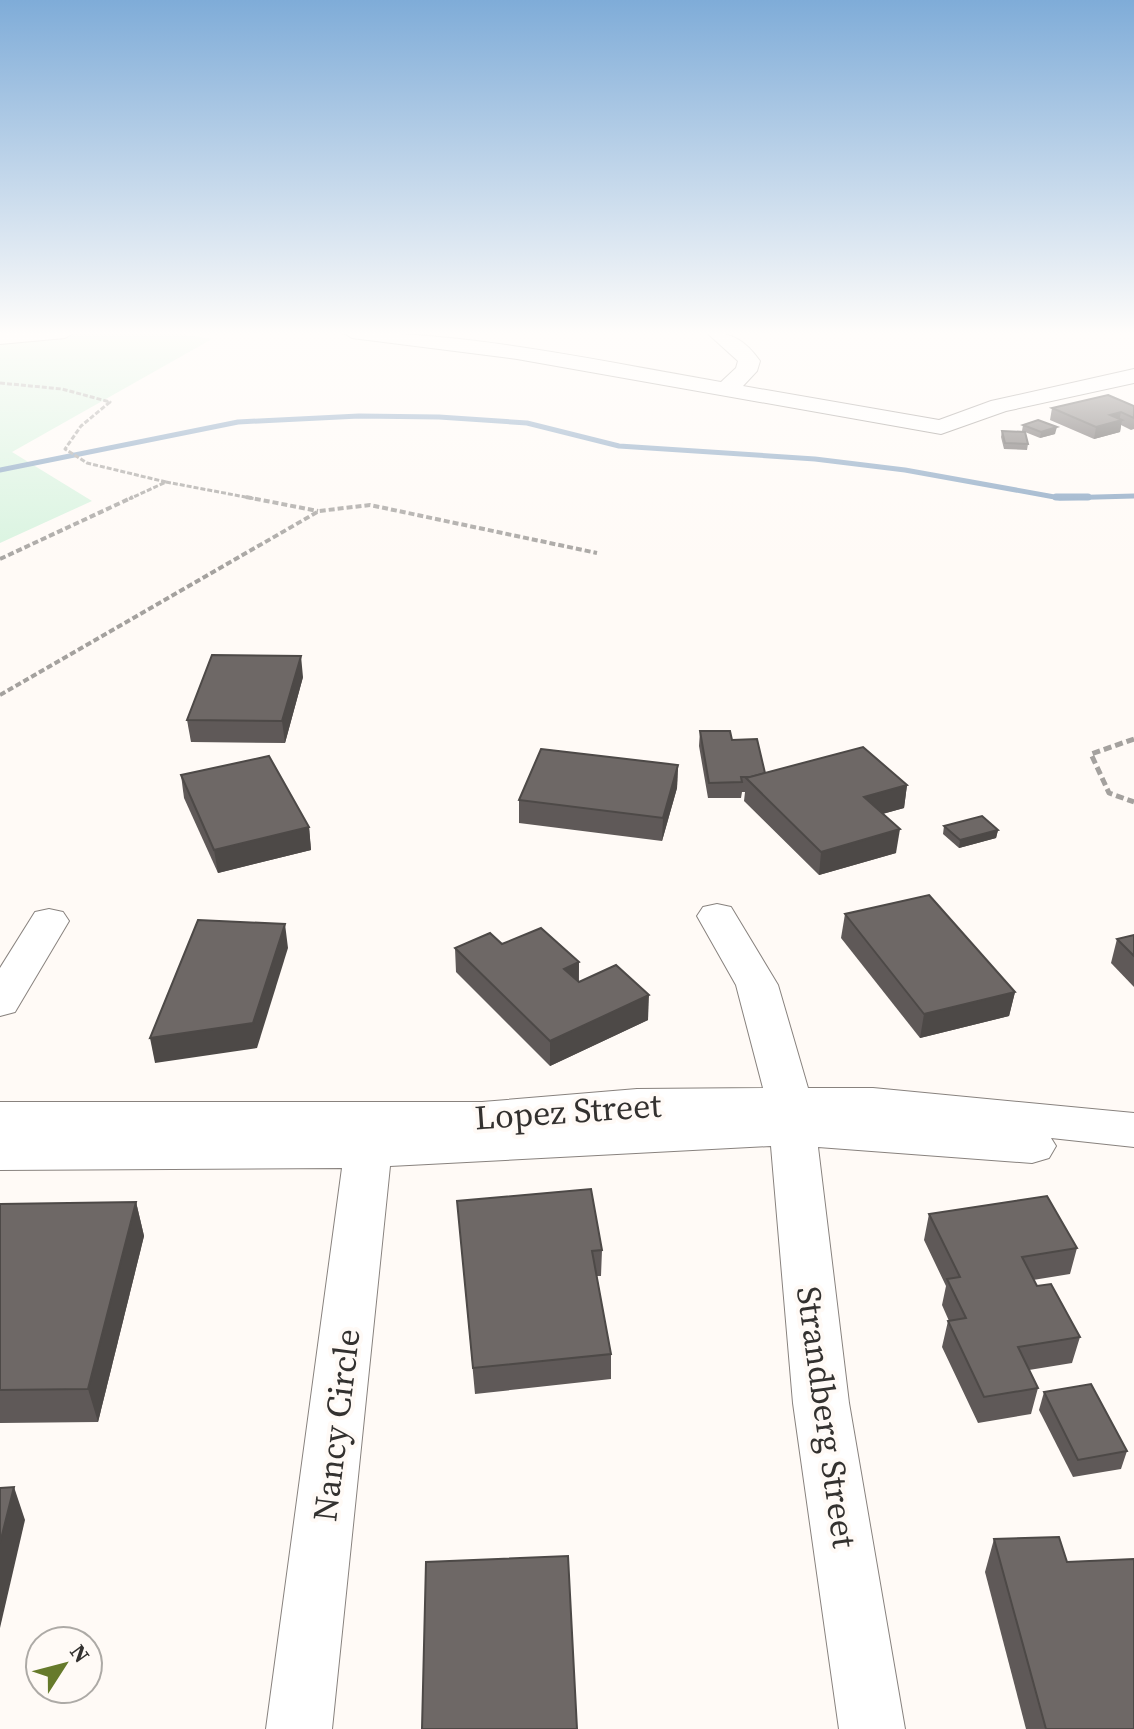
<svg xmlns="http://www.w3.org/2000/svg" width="1134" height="1729" viewBox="0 0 1134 1729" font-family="'Source Serif 4',serif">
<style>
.green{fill:#d6f3de}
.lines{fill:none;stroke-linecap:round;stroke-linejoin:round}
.stream-far1{stroke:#82a0bf;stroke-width:5}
.stream{stroke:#82a0bf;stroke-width:7}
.minor-casing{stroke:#88827e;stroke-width:2}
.path-far2{stroke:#a4a19e;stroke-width:3;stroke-dasharray:5 2;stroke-linecap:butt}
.path-far1{stroke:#a4a19e;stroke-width:4;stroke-dasharray:6 3;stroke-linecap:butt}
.path{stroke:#a4a19e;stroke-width:5;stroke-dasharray:8 4;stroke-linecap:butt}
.minor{fill:#fff;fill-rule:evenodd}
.wall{fill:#5f5958}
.shaded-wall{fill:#4d4947}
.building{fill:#6e6866;stroke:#4d4947;stroke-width:2}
.labels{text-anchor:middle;stroke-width:8;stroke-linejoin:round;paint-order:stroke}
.near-street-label{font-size:34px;fill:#33312f;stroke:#fffaf6}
</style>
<rect width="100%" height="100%" fill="#fffaf6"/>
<!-- green -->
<polygon class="green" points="0,332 169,332 212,339 12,452 92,501 0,543"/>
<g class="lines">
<!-- stream-far1 -->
<polyline class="stream-far1" points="0,470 238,422 359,416 439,417 527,423 619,446 815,459 905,470 1060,498 1134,496"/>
<!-- stream -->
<polyline class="stream" points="1056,497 1088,497"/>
<!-- minor casing -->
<g class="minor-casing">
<g id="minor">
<polygon points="0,332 75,332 65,338 0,344"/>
<path d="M342,332C469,332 595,360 721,382L736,368L738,361L706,332C731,332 745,340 760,361L757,371L743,386L939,420L991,401L1134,369V383L1006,411L941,434L517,359L352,338Z"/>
<polygon points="717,904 731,907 778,985 808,1088 873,1088 1134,1113 1134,1147 1051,1138 1056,1146 1049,1158 1032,1163 818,1147 849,1403 905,1729 839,1729 793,1403 771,1146 390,1166 332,1729 266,1729 342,1168 0,1170 0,1136 7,1136 0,1136 0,1102 482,1102 637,1089 763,1088 736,985 697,916 703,907"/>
<polygon points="49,909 63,912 69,921 15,1012 0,1016 0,968 35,912"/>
</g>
</g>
<!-- path-far2 -->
<g class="path-far2">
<polyline points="0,383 62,389 110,402 81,426 65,449 87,463 166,482 129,499"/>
<polyline points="166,482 256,499"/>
</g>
<!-- path-far1 -->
<g class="path-far1">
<polyline points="246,497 318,511"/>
<polyline points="0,559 133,497"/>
<polyline points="0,695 319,511 370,505 597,553"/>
</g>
<!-- path -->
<polyline class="path" points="1134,739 1091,754 1109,793 1134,802"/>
<!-- minor -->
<use href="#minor" class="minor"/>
</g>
<!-- wall -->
<g class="wall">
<polygon points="1134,406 1134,429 1131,430 1121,425 1120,432 1094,439 1050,420 1052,408"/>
<polygon points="1023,425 1055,434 1040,438 1025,432 1028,444 1027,450 1004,449 1001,437 1002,431 1025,432 1022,431"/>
<polygon points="303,677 285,743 191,742 187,720"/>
<polygon points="700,731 732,740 765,773 907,785 904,808 882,814 896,853 819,875 744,801 745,792 742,792 741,798 708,798 699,746"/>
<polygon points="678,765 677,788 662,841 519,823 519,800"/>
<polygon points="181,775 309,827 311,850 218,873 184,798"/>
<polygon points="944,826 998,830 996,838 959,848 943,834"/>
<polygon points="845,914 1015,992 1009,1016 920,1038 841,938"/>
<polygon points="1134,935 1134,987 1111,963 1117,939"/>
<polygon points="502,944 579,962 579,982 648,1020 550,1066 456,972 455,948"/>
<polygon points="457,1201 602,1250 601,1276 597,1276 611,1354 611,1379 475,1394"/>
<polygon points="136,1202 144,1236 98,1422 0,1423 0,1204"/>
<polygon points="929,1214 1077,1248 1070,1274 1033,1280 1037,1286 1080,1337 1072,1363 1029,1370 1038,1388 1031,1414 978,1423 942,1347 948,1321 949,1321 942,1305 946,1286 924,1240"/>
<polygon points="1044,1392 1127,1451 1121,1469 1073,1477 1039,1410"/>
<polygon points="994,1539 1067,1562 1134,1729 1026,1729 985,1572"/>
</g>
<!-- shaded-wall -->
<g class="shaded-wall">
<polygon points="1121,412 1119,421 1122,420 1120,432 1094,439 1096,427 1110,415"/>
<polygon points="1057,427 1055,434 1040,438 1041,432"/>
<polygon points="301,656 303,677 285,743 282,721"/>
<polygon points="678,765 677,788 662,841 663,818"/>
<polygon points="907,785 904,808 861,820 864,797"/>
<polygon points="309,827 311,850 218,873 214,850"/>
<polygon points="900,829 896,853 819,875 821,852"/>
<polygon points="998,830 996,838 959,848 960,840"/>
<polygon points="285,924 288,948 257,1048 155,1063 150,1038"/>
<polygon points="579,962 578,987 564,969"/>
<polygon points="1015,992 1009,1016 920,1038 924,1014"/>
<polygon points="649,995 648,1020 550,1066 550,1041"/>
<polygon points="136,1202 144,1236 98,1422 88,1389"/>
<polygon points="14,1487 25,1520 0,1628 0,1543"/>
</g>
<!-- building -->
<g class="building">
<polygon points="1108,395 1134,406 1134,418 1121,412 1110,415 1122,420 1096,427 1052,408"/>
<polygon points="1038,420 1057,427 1041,432 1023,425"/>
<polygon points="1002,431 1025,432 1028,444 1005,443"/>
<polygon points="212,655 301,656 282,721 187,720"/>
<polygon points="700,731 730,731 732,740 757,739 765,773 751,777 741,777 742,782 709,783"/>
<polygon points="863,747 907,785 864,797 900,829 821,852 746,778"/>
<polygon points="541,749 678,765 663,818 519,800"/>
<polygon points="269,756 309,827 214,850 181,775"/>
<polygon points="982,816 998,830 960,840 944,826"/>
<polygon points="929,895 1015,992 924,1014 845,914"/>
<polygon points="198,920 285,924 253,1023 150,1038"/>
<polygon points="541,928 579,962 564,969 579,982 616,965 649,995 550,1041 455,948 490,933 502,944"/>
<polygon points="1134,935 1134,956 1117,939"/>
<polygon points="591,1189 602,1250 592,1251 611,1354 473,1368 457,1201"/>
<polygon points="1047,1196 1077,1248 1022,1257 1037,1286 1051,1284 1080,1337 1018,1347 1038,1388 984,1397 948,1321 966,1318 947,1279 960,1277 929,1214"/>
<polygon points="136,1202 88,1389 0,1390 0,1204"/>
<polygon points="1091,1384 1127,1451 1078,1460 1044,1392"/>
<polygon points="14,1487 0,1543 0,1488"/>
<polygon points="1059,1537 1067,1562 1134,1559 1134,1729 1046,1729 994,1539"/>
<polygon points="568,1556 577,1729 422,1729 426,1562"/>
</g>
<!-- sky -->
<linearGradient id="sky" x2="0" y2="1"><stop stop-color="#7facd8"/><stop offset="0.58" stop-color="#fffdfb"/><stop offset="1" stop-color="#fffdfb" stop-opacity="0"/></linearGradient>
<rect width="1134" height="574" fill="url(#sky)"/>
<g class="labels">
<!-- near-street labels -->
<g class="near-street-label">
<text transform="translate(568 1111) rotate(-4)" y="12">Lopez Street</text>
<text transform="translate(827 1417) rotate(82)" y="12">Strandberg Street</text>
<text transform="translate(336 1425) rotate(-83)" y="12">Nancy Circle</text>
</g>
</g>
<!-- north arrow -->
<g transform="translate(64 1665) rotate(54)"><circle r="38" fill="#fffaf6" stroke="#adaaa6" stroke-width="2"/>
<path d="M0-6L14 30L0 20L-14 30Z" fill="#667a2b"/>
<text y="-12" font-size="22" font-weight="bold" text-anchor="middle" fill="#33312f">N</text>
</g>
</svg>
